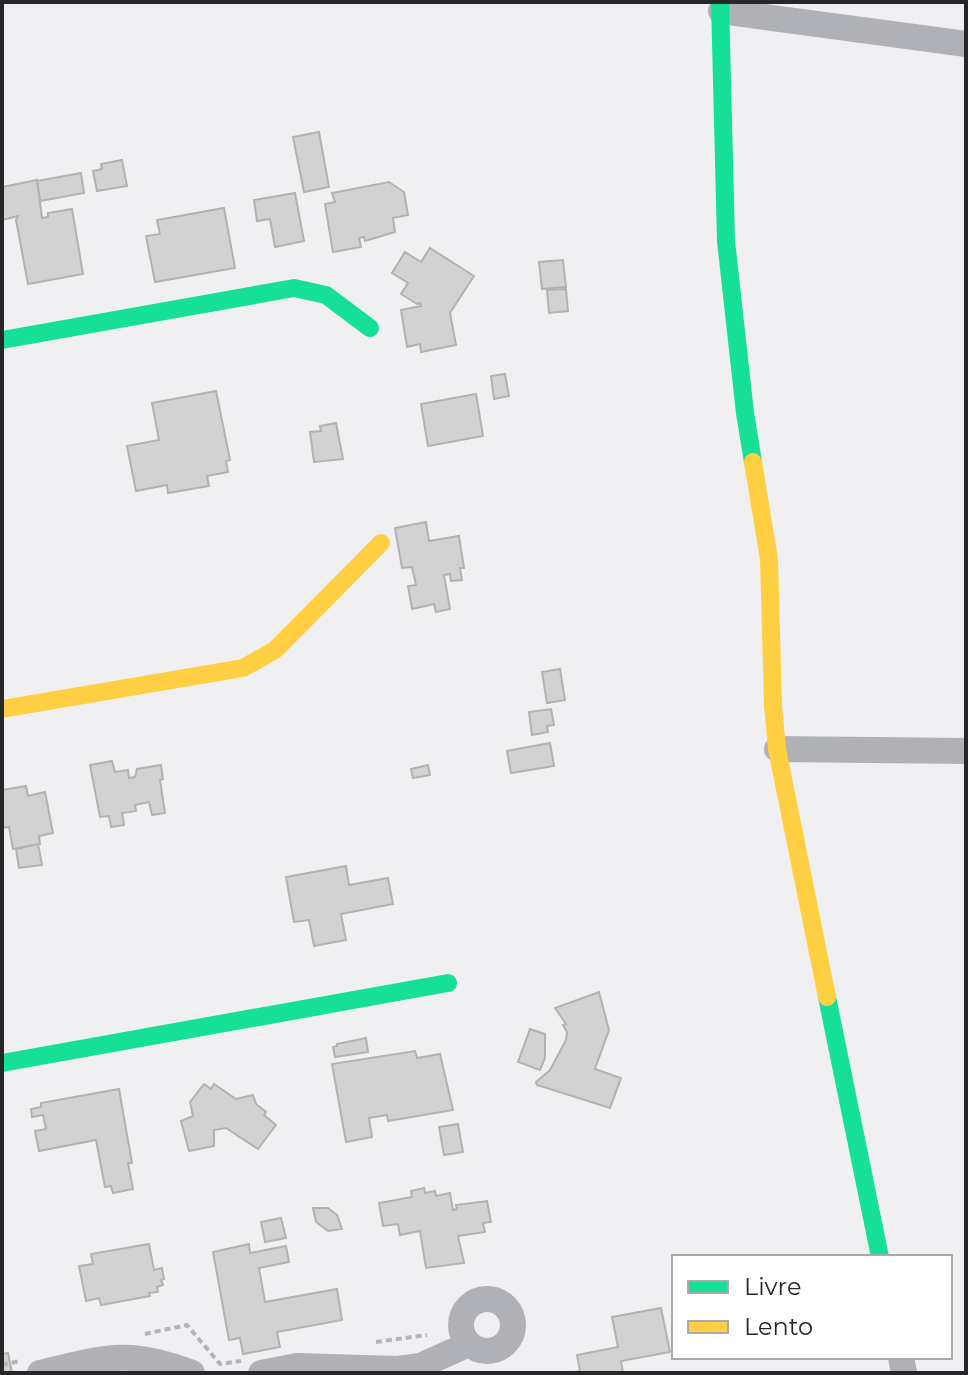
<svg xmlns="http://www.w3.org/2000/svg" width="968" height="1375" viewBox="0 0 968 1375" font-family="Montserrat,sans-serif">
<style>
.building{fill:#d3d2d3;stroke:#b3b2b3;stroke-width:2}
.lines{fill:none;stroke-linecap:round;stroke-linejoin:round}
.path{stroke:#b3b4b8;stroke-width:4;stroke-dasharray:6 4;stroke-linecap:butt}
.street{stroke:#afb1b7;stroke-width:26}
.fast{stroke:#16e098;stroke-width:18}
.slow{stroke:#ffcf43;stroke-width:18}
</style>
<rect width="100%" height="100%" fill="#f0f0f2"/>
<!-- building -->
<g class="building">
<polygon points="319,132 329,187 304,192 293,137"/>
<polygon points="122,160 127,186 97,191 93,171 102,169 101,164"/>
<polygon points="81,173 84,193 40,201 37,181"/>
<polygon points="37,180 42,218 48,217 48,213 72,209 83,274 28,284 16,220 18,216 2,220 2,187"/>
<polygon points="389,182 404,192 408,215 393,218 395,232 365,241 364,237 359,238 361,247 333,252 325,204 335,202 332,193"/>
<polygon points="295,193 304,241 275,247 270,219 257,221 254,200"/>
<polygon points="224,208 235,268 155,282 146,236 160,234 157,220"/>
<polygon points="430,248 474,276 450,313 456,345 421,352 420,344 407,347 401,310 421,306 420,303 417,304 401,294 408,283 392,273 405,252 421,262"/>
<polygon points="563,260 566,287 542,289 539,262"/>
<polygon points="566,289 568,311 549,313 547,290"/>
<polygon points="505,374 509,396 494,399 491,376"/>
<polygon points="216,391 230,460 226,461 228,472 207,476 209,486 168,493 167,485 136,491 127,446 159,440 152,403"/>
<polygon points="476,394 483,436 428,446 421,404"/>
<polygon points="336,423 343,459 314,462 310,432 321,431 320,426"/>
<polygon points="426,522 429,541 459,536 464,568 460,568 462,580 451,581 450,574 444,575 450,609 436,612 434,604 412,609 408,586 416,585 412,567 402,568 395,528"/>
<polygon points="560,669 565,700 547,703 542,672"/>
<polygon points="551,709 554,725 547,726 548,732 532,735 529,712"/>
<polygon points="550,743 554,766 511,773 507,751"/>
<polygon points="112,761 115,772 128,770 129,778 135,777 137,769 161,765 163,779 160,780 165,813 152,815 149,802 135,805 136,811 122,813 124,825 111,827 109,816 100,817 90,765"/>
<polygon points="428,765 430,775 413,778 411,769"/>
<polygon points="26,786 28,796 45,792 53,833 39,836 40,844 13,849 9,827 2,828 2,790"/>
<polygon points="38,844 42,865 19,868 16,849"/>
<polygon points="346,866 349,885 388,878 393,904 341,914 346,940 314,946 309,920 294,922 286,877"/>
<polygon points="599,992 609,1030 595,1069 621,1078 610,1108 537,1085 536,1082 550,1070 566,1040 567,1032 563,1025 566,1024 555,1008"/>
<polygon points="530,1029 545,1034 545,1058 540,1070 518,1062"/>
<polygon points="366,1038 368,1052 335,1057 333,1047 337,1046 337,1044"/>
<polygon points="415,1051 417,1058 440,1054 453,1110 388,1121 387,1115 369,1118 372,1137 346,1142 332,1064"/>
<polygon points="204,1084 211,1089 214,1084 236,1099 253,1095 256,1104 266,1112 264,1115 276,1125 258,1149 226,1128 214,1130 214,1146 189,1151 181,1121 193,1116 190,1102"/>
<polygon points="119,1089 132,1163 128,1163 133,1189 113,1193 111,1186 105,1187 96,1140 39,1151 35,1131 46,1129 43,1115 32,1117 31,1109 41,1107 41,1103"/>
<polygon points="458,1124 463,1152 444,1155 439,1127"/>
<polygon points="424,1188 425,1193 435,1191 436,1196 450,1193 453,1210 457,1209 456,1205 487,1201 491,1222 483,1223 485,1232 458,1236 464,1263 426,1268 420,1231 400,1235 398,1224 383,1226 379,1203 412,1197 411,1191"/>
<polygon points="313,1208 328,1208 337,1215 342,1229 328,1231 316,1222"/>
<polygon points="281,1218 286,1238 265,1242 261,1222"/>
<polygon points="149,1244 154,1270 162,1268 164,1279 161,1280 163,1285 157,1287 158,1292 149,1293 150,1296 101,1305 99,1298 86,1301 79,1266 93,1264 91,1254"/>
<polygon points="249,1244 250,1253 286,1246 289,1262 259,1268 265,1302 337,1289 342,1320 277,1332 280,1347 243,1354 240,1338 229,1340 213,1252"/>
<polygon points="661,1308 670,1352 621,1361 623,1373 569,1373 580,1371 577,1355 618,1347 612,1317"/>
<polygon points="8,1353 12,1373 2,1373 2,1354"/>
</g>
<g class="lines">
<!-- path -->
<g class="path">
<polyline points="145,1334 187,1325 220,1364 241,1361"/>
<polyline points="376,1342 427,1335"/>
<polyline points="2,1365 19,1361"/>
</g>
<!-- street -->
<g class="street">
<polyline points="721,11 966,44"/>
<polyline points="777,749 966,751"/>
<circle cx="487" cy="1325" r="26"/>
<polyline points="901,1357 904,1373"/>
<path d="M40,1373C104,1358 127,1348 192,1373"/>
<polyline points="261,1373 297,1366 398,1369 420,1366 469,1344"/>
</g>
<!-- fast -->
<g class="fast">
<polyline points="720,2 726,241 745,413 753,462"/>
<polyline points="2,340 294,288 326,295 370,328"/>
<polyline points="827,997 880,1257"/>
<polyline points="2,1063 448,983"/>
</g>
<!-- slow -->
<g class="slow">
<polyline points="753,462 769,559 773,705 777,749 827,997"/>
<polyline points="2,709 243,668 275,650 381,543"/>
</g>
</g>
<!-- border -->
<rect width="968" height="1375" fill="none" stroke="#272729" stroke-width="8"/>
<!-- legend -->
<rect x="672" y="1255" width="280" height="104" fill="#ffffff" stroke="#a9a9a9" stroke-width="2"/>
<rect x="688" y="1281" width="40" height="12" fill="#16e098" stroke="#a9a9a9" stroke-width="2"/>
<text x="744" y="1295" font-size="24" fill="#272729">Livre</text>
<rect x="688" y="1321" width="40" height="12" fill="#ffcf43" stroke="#a9a9a9" stroke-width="2"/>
<text x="744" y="1335" font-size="24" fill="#272729">Lento</text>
</svg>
